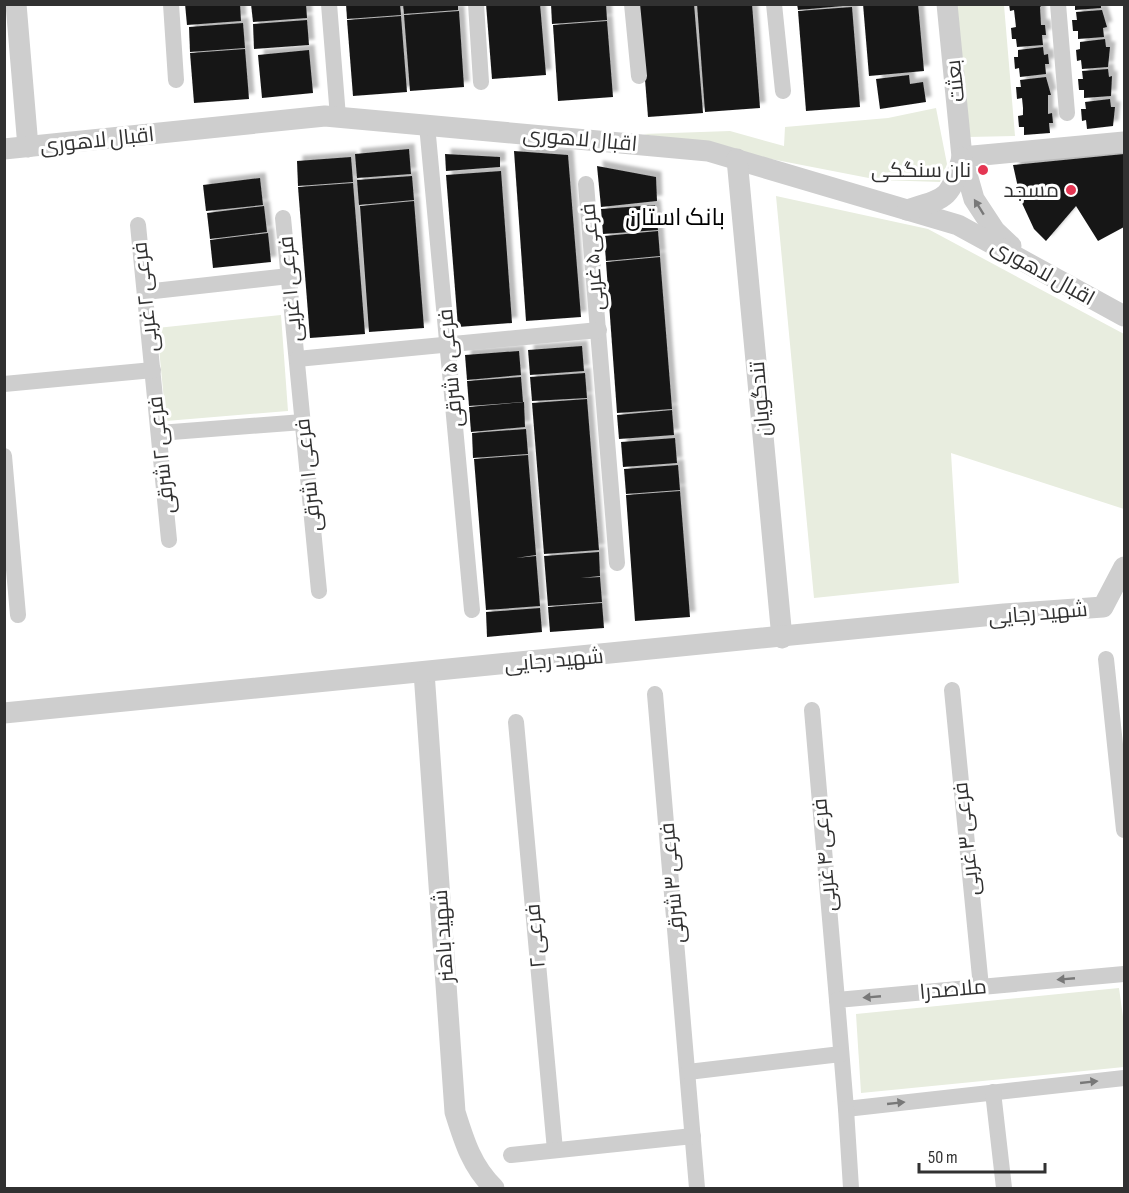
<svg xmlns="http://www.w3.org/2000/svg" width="1129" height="1193" viewBox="0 0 1129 1193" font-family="'Sofia Sans Condensed',Cairo,sans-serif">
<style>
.green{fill:#e8eddf}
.building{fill:#181818;filter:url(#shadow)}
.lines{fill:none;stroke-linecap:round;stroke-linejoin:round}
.minor{stroke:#cecece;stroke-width:16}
.tertiary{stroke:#cecece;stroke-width:21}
.oneway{fill:#787878}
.poi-dot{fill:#e43653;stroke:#fff;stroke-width:2}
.labels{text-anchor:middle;stroke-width:6;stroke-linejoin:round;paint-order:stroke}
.street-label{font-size:21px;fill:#313131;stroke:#fff}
.poi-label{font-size:21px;fill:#313131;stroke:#fff;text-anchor:end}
.quarter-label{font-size:24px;fill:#000;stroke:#fff}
</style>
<defs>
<filter id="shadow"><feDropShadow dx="5.5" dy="-5.5" stdDeviation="1.5" flood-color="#0004"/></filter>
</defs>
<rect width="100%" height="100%" fill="#fff"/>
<!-- green -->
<g class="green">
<polygon points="955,5 1004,5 1015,136 968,137"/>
<polygon points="936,108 947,164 940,182 879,180 643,134 730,131 784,146 785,127 888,118"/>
<polygon points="776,196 928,229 1124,334 1124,509 951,453 959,583 814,598"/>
<polygon points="281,315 288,411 166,421 157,328"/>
<polygon points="1119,988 1124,1024 1124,1067 861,1093 856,1014"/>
</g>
<!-- building -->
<g class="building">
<polygon points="185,4 240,4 241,21 187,25"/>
<polygon points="251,4 306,4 307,18 253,22"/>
<polygon points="346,4 400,4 401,15 347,19"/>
<polygon points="403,4 458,4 458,10 404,14"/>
<polygon points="486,4 540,4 546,75 492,79"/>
<polygon points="551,4 606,4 607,20 552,24"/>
<polygon points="639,4 694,4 703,113 648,117"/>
<polygon points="697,4 752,4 760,108 705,112"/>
<polygon points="797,4 843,4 843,6 798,10"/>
<polygon points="863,4 918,4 924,71 869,76"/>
<polygon points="1009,4 1043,4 1040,7 1041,25 1045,25 1046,35 1042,35 1043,45 1017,47 1016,39 1012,39 1011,28 1016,27 1014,10 1010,11"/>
<polygon points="1075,4 1101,4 1101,8 1075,10"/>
<polygon points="852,7 860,107 806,111 798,11"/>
<polygon points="1102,10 1107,27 1103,28 1104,37 1078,39 1078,31 1073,31 1072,20 1077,20 1076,12"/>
<polygon points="459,11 464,87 410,91 404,15"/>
<polygon points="401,16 407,92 353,96 347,20"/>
<polygon points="307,20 309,45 254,49 253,24"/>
<polygon points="607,21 613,97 558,101 553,25"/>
<polygon points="243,23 245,48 190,52 189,27"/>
<polygon points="1105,39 1106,47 1110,47 1108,67 1082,69 1081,60 1077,61 1076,50 1080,49 1080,42"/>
<polygon points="1043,47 1044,55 1048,54 1049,64 1045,64 1046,74 1020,77 1019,68 1015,69 1014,57 1018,57 1018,50"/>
<polygon points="245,49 249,99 194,103 190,53"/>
<polygon points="309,50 313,93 262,98 258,55"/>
<polygon points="1108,69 1109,77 1112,76 1111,96 1084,98 1084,90 1079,90 1078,79 1083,79 1082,71"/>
<polygon points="909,75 910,84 923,82 926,102 880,109 876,79"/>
<polygon points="1046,77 1051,95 1048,95 1048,114 1052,113 1053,123 1049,123 1050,133 1024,135 1024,127 1019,127 1018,116 1023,115 1023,108 1022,98 1017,99 1016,87 1021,87 1020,80"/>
<polygon points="1110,99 1111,107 1115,107 1113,126 1087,129 1086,120 1082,121 1081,109 1086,109 1085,102"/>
<polygon points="409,149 411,174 357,178 355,154"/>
<polygon points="514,151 568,155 581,317 526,321"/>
<polygon points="445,154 500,157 500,167 446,171"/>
<polygon points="1124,154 1124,227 1098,241 1076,206 1046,241 1034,229 1021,201 1013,165"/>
<polygon points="351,157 353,182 298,186 297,161"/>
<polygon points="597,166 656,177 657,201 601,207"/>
<polygon points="501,171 512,323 458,327 446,175"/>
<polygon points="412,176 414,200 359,205 357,180"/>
<polygon points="260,178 263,205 206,211 203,185"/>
<polygon points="353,183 365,334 310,338 298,187"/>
<polygon points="414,201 424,328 369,332 360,206"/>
<polygon points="655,205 658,230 603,234 601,209"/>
<polygon points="264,206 267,232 210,239 207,213"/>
<polygon points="658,231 660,256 606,261 604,236"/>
<polygon points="268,233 271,262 213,268 210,240"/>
<polygon points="660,257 672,409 617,413 606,262"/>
<polygon points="582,346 584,371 530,375 528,350"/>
<polygon points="519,351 521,375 467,380 465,355"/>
<polygon points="585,373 587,398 532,401 530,377"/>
<polygon points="521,377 523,402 469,406 467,381"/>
<polygon points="587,399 599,550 544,554 532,403"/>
<polygon points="524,402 525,427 471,432 469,407"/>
<polygon points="672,410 674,435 619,439 617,415"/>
<polygon points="526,429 528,454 473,458 472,433"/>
<polygon points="675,438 677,463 623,467 621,442"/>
<polygon points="528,455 536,555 516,558 536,556 540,606 486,610 474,459"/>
<polygon points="678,465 680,490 626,494 624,469"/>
<polygon points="680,491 690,617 635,621 626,495"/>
<polygon points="599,552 600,576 581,578 600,577 602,602 548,606 544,556"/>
<polygon points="602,603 604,628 550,632 548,607"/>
<polygon points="540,608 542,632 487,637 486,612"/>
</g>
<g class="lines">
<!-- minor -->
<g class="minor">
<polyline points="171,4 176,80"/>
<polyline points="329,4 338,117"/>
<polyline points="476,4 481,82"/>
<polyline points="632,4 639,76"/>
<polyline points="774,4 783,91"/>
<polyline points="1058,4 1067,113"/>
<polyline points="427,125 472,610"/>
<polyline points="586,184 617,563"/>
<polyline points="283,218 319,591"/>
<polyline points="138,225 169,540"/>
<polyline points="145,292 289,276"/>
<polyline points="297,359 599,330"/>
<polyline points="4,384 153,370"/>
<polyline points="159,433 303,422"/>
<polyline points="4,456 18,615"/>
<polyline points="1106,659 1124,830"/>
<polyline points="952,690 981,987"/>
<polyline points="655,694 697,1188"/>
<polyline points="812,710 837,1000"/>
<polyline points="516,722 555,1150"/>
<polyline points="1124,974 837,1000 846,1109 1124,1078"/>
<polyline points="688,1072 841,1054"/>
<polyline points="993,1092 1004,1188"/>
<polyline points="846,1109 851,1188"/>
<polyline points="511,1155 693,1136"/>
</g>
<!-- tertiary -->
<g class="tertiary">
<polyline points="16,4 28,147"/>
<polyline points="947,4 962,157 974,199 995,231 1011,246"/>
<polyline points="4,149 325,116 708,151 958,225 1124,316"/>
<polyline points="962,157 1124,142"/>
<polyline points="737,159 782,638"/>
<path d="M907,210C947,198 950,199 962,158"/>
<path d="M424,672L455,1112C464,1141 472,1167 494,1188"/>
<polyline points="4,713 1004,614 1103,607 1124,567"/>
</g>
</g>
<!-- one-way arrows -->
<defs><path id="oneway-solid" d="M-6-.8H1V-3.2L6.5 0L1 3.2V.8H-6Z" transform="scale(1.5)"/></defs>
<g class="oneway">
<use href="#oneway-solid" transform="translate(979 207) rotate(-122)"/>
<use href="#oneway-solid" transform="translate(1066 979) rotate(175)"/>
<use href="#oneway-solid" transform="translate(872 997) rotate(175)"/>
<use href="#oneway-solid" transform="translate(1089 1082) rotate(-6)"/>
<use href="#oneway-solid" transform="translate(896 1103) rotate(-6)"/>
</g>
<!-- markers -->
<g class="poi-dot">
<circle cx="983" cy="170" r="6"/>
<circle cx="1071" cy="190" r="6"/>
</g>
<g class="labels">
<!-- street labels -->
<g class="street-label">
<text transform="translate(955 81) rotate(-96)" y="7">بعثت</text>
<text transform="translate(580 139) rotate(5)" y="7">اقبال لاهوری</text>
<text transform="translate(97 140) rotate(-6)" y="7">اقبال لاهوری</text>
<text transform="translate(592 257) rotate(-95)" y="7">فرعی۵ غربی</text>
<text transform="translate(1043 272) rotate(29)" y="7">اقبال لاهوری</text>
<text transform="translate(290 289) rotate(-95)" y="7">فرعی ۱ غربی</text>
<text transform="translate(145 297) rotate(-96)" y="7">فرعی ۲ غربی</text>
<text transform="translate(450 368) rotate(-95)" y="7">فرعی ۵ شرقی</text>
<text transform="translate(760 399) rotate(-95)" y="7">تندگویان</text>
<text transform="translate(161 455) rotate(-96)" y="7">فرعی ۲ شرقی</text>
<text transform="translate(308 475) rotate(-96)" y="7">فرعی ۱ شرقی</text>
<text transform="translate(1038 613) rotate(-5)" y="7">شهید رجایی</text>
<text transform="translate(554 660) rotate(-5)" y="7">شهید رجایی</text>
<text transform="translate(966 839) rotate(-96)" y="7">فرعی ۳ غربی</text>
<text transform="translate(824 855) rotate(-95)" y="7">فرعی ۴ غربی</text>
<text transform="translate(672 883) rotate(-95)" y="7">فرعی ۳ شرقی</text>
<text transform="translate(443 936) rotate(-94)" y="7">شهید باهنر</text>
<text transform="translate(535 936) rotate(-95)" y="7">فرعی ۲</text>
<text transform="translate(953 989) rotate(-5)" y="7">ملاصدرا</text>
</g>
<!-- poi labels -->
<g class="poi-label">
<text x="971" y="177">نان سنگکی</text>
<text x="1059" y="197">مسجد</text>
</g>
<!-- quarter labels -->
<g class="quarter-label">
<text x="675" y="225">بانک استان</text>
</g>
</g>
<!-- border -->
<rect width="1129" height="1193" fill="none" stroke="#313131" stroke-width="12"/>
<!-- scale -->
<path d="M919 1163v9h126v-9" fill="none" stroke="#313131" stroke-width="3"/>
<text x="928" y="1163" font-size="18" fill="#313131" stroke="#ffffff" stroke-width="4.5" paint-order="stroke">50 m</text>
</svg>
